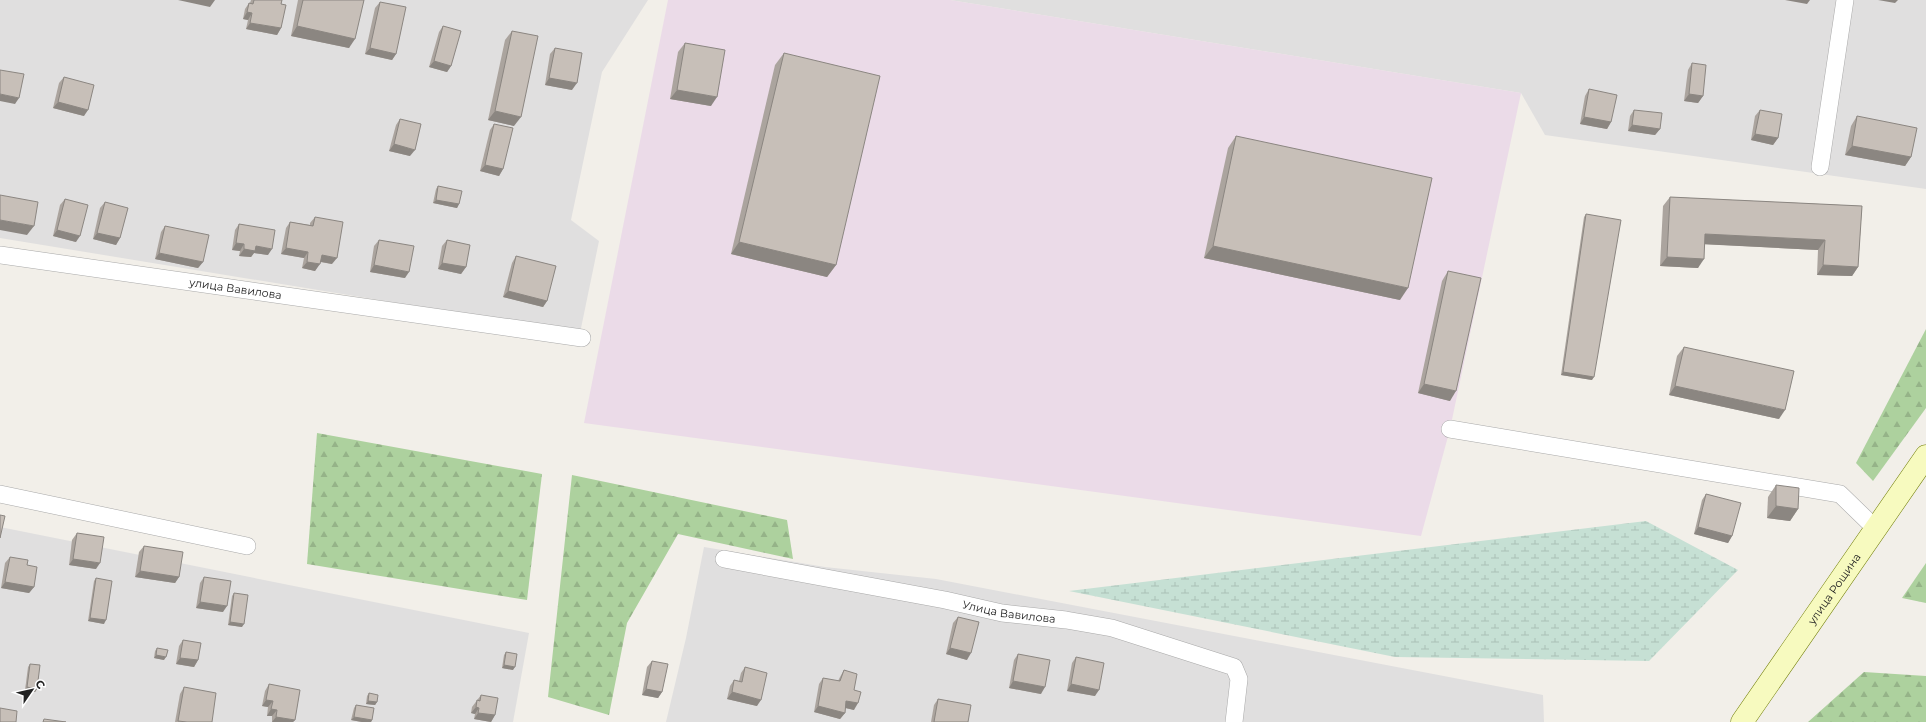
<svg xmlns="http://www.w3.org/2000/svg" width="1926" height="722" viewBox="0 0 1926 722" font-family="Montserrat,sans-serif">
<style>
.residential{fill:#e0dfdf}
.industrial{fill:#ebdbe8}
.forest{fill:url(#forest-firs)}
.wetland{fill:url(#wetland-marsh)}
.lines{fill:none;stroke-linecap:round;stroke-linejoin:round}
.street-casing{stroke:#a9a9a9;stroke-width:18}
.secondary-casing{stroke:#707d05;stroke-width:23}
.street{stroke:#fff;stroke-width:17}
.secondary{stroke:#f7fabf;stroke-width:22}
.wall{fill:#aba49e}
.shaded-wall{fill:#8b8681}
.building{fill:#c7bfb8;stroke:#8b8681}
.labels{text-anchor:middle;stroke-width:4;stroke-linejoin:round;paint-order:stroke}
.street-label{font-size:11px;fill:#222;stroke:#fff}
</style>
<defs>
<pattern id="forest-firs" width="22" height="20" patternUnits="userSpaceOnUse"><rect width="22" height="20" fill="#add19e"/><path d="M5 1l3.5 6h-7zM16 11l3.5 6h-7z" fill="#95b388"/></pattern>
<pattern id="wetland-marsh" width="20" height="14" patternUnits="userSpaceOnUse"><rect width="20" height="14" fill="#c6e0d4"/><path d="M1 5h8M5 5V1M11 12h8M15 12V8" fill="none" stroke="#aac0b6"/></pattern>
</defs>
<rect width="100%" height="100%" fill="#f2efe9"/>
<!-- residential -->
<g class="residential">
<polygon points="0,0 648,0 602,72 571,220 599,241 580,333 0,238"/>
<polygon points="950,0 1926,0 1926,189 1545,135 1521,93"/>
<polygon points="0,527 529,633 513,722 0,722"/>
<polygon points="704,547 825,567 936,579 1543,695 1544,722 666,722 686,638"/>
</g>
<!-- industrial -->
<polygon class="industrial" points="668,0 950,0 1521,93 1450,429 1421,536 584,423"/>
<!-- forest -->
<g class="forest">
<polygon points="1926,329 1926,408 1873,481 1856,463"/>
<polygon points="317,433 542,474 527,600 307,564"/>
<polygon points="572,475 787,520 793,559 678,534 627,623 609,715 548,697"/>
<polygon points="1926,563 1926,603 1902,598"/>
<polygon points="1864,672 1926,676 1926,722 1808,722"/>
</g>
<!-- wetland -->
<polygon class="wetland" points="1646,521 1738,570 1649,661 1395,657 1069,591"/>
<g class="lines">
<!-- street casing -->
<g class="street-casing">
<g id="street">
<polyline points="1820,167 1845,0"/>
<path id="s1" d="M0,255L582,338"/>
<polyline points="1450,429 1840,494 1875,528"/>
<polyline points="0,494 247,546"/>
<path id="s2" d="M724,559L945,600L1002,613L1066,620L1112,628L1234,667L1239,679L1234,722"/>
</g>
</g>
<!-- secondary casing -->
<g class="secondary-casing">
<g id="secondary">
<path id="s3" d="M1742,722L1926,456"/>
</g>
</g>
<!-- street -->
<use href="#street" class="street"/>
<!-- secondary -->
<use href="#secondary" class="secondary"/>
</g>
<!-- wall -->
<g class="wall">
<polygon points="251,0 282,0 281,4 281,28 277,35 246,29 248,20 243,19 245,9 249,3 250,3"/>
<polygon points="298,0 364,0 349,48 291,36"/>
<polygon points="380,2 396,54 392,60 365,54 375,8"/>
<polygon points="443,26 451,66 447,72 429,67 439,32"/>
<polygon points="512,31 514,126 488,120 505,40"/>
<polygon points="685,43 711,106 670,99 678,52"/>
<polygon points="555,48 572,90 545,85 550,54"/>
<polygon points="784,53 836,265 827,277 731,254 775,65"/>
<polygon points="1692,63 1703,96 1698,103 1684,101 1688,70"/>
<polygon points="64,77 84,116 53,108 59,83"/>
<polygon points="1589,89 1611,122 1607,129 1580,124 1585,96"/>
<polygon points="1634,110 1660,129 1655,135 1628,131 1630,116"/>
<polygon points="1760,110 1778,138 1773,145 1751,140 1755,116"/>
<polygon points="1857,116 1911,157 1905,166 1845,155 1851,126"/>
<polygon points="400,119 410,156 389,151 396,125"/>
<polygon points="494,124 503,169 499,176 480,171 490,130"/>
<polygon points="1236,136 1400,300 1204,258 1228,148"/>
<polygon points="438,186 459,204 457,208 433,203 436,189"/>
<polygon points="1670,197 1862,206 1858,267 1852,276 1817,275 1818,250 1705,244 1698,268 1660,266 1663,206"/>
<polygon points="65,199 76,242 53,236 60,205"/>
<polygon points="105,202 120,238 116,245 93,239 100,208"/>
<polygon points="1586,214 1592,380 1561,375 1584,217"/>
<polygon points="315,217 332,264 320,262 315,271 302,268 304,258 281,254 286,228 290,222 310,225 310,223"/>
<polygon points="239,224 268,255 254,253 251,257 239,256 240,251 232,250 235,230"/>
<polygon points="165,226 203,262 198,268 155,259 161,232"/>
<polygon points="379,240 405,278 370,272 374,246"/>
<polygon points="447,240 466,267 461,274 438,269 442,246"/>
<polygon points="516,256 547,301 543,307 503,297 512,263"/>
<polygon points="1448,271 1450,401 1418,393 1442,281"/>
<polygon points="1684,347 1779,419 1669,395 1677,356"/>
<polygon points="1776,485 1798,509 1790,521 1767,518 1768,497"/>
<polygon points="1706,494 1732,536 1728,543 1694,534 1702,500"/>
<polygon points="77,533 96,569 69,565 72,540"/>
<polygon points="144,546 179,577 175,583 135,577 139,552"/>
<polygon points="10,557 27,565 34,587 29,593 1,588 5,563"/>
<polygon points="204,577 223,612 196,608 200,583"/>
<polygon points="96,578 104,624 88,621 94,581"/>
<polygon points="234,593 242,627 228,625 232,596"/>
<polygon points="958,617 967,660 946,654 953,623"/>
<polygon points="183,640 198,660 194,667 176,664 179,646"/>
<polygon points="157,648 164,660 154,658 155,651"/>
<polygon points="506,652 513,670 502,668 504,655"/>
<polygon points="1018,654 1041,694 1009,688 1014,660"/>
<polygon points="1076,657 1095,696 1067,691 1072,663"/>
<polygon points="652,661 662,692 658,698 642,695 647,667"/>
<polygon points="30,664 37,689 35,692 25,690 28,667"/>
<polygon points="745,667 757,706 727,699 730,686 734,680 739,681 741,673"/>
<polygon points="844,670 854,690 854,710 845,708 845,713 840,719 814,712 819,684 823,678 838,681 840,677"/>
<polygon points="269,684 295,720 293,722 272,722 272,716 267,716 268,707 262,706 265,691"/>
<polygon points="184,687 212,722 175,722 180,694"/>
<polygon points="369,693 377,702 375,705 366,704 367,696"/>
<polygon points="481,695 495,715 491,722 474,719 475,714 471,713 472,707"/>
<polygon points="938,699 968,722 931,722 934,705"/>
<polygon points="356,705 372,720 371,722 362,722 351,720 354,708"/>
</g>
<!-- shaded-wall -->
<g class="shaded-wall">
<polygon points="178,0 215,0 210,7"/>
<polygon points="1785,0 1810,0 1807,4"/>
<polygon points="1878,0 1898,0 1895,3"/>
<polygon points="247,12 252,13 248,20 243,19"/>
<polygon points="250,23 281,28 277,35 246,29"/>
<polygon points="297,26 355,39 349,48 291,36"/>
<polygon points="370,48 396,54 392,60 365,54"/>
<polygon points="434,61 451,66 447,72 429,67"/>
<polygon points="549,78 577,83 572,90 545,85"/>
<polygon points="677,90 717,97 711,106 670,99"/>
<polygon points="0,94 19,98 15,104 0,101"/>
<polygon points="1689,94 1703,96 1698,103 1684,101"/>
<polygon points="58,102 88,110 84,116 53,108"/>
<polygon points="495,111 521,117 514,126 488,120"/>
<polygon points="1584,117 1611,122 1607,129 1580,124"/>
<polygon points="1632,125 1660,129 1655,135 1628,131"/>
<polygon points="1755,134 1778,138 1773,145 1751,140"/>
<polygon points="394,144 415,150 410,156 389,151"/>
<polygon points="1852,146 1911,157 1905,166 1845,155"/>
<polygon points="485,165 503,169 499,176 480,171"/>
<polygon points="436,200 459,204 457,208 433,203"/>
<polygon points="0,220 34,226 27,235 0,230"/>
<polygon points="57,230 80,236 76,242 53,236"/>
<polygon points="97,233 120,238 116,245 93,239"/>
<polygon points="1705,234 1825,240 1818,250 1699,244"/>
<polygon points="739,242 836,265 827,277 731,254"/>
<polygon points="236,243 244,244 240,251 232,250"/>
<polygon points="256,246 272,249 268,255 254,253 251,257 239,256 244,249"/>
<polygon points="1213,246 1408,288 1400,300 1204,258"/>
<polygon points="286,248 308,252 304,258 281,254"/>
<polygon points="159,253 203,262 198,268 155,259"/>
<polygon points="322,255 337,258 332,264 317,261"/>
<polygon points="1667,257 1704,259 1698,268 1660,266"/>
<polygon points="307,262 320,264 315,271 302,268"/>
<polygon points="442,263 466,267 461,274 438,269"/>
<polygon points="374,265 409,272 405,278 370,272"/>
<polygon points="1823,265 1858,267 1852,276 1817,275"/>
<polygon points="508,291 547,301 543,307 503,297"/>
<polygon points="1563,372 1594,377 1592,380 1561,375"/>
<polygon points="1424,384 1456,391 1450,401 1418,393"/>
<polygon points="1675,386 1785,410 1779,419 1669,395"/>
<polygon points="1776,506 1798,509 1790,521 1767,518"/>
<polygon points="1698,527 1732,536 1728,543 1694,534"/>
<polygon points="73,559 100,563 96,569 69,565"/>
<polygon points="140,571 179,577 175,583 135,577"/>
<polygon points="5,582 34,587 29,593 1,588"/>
<polygon points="200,602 227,606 223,612 196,608"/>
<polygon points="90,618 106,620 104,624 88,621"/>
<polygon points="230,622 244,624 242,627 228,625"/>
<polygon points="950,648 971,653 967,660 946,654"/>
<polygon points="156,655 166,657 164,660 154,658"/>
<polygon points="180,658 198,660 194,667 176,664"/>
<polygon points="504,665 515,667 513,670 502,668"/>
<polygon points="1013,681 1045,687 1041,694 1009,688"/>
<polygon points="1071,684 1099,690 1095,696 1067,691"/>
<polygon points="27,687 37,689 35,692 25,690"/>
<polygon points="646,689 662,692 658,698 642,695"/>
<polygon points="732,692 761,700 757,706 727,699"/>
<polygon points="266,700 273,701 268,707 262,706"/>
<polygon points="368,701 377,702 375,705 366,704"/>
<polygon points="846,701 858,703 854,710 842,707"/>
<polygon points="818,706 845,713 840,719 814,712"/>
<polygon points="476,707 479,708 475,714 471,713"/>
<polygon points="271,709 277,710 272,716 267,716"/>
<polygon points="478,713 495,715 491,722 474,719"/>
<polygon points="276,717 295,720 293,722 272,722"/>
<polygon points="354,717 372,720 371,722 362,722 351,720"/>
</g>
<!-- building -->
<g class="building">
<polygon points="254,0 282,0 281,4 286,5 281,28 250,23 252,13 247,12 249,3 253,4"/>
<polygon points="303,0 364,0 355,39 297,26"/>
<polygon points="380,2 406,7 396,54 370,48"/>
<polygon points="443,26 461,31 451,66 434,61"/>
<polygon points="512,31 538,36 521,117 495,111"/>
<polygon points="685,43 725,50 717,97 677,90"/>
<polygon points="555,48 582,53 577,83 549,78"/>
<polygon points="784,53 880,76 836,265 739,242"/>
<polygon points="1692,63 1706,65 1703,96 1689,94"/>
<polygon points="0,70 24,74 19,98 0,94"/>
<polygon points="64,77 94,85 88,110 58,102"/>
<polygon points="1589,89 1617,95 1611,122 1584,117"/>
<polygon points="1634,110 1662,113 1660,129 1632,125"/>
<polygon points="1760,110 1782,114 1778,138 1755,134"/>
<polygon points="1857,116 1917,128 1911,157 1852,146"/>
<polygon points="400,119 421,124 415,150 394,144"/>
<polygon points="494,124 513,128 503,169 485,165"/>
<polygon points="1236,136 1432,178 1408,288 1213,246"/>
<polygon points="438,186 462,191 459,204 436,200"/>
<polygon points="0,195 38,202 34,226 0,220"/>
<polygon points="1670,197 1862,206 1858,267 1823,265 1825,240 1705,234 1704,259 1667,257"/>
<polygon points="65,199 88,205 80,236 57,230"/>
<polygon points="105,202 128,208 120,238 97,233"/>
<polygon points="1586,214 1621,220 1594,377 1563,372"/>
<polygon points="315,217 343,222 337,258 322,255 320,264 307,262 308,252 286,248 290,222 313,226"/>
<polygon points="239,224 275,230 272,249 256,246 255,251 244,249 244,244 236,243"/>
<polygon points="165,226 209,235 203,262 159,253"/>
<polygon points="379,240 414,246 409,272 374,265"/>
<polygon points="447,240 470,245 466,267 442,263"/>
<polygon points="516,256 556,266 547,301 508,291"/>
<polygon points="1448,271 1481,278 1456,391 1424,384"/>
<polygon points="1684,347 1794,371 1785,410 1675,386"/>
<polygon points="1776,485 1799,488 1798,509 1776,506"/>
<polygon points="1706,494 1741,503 1732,536 1698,527"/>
<polygon points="0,515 5,516 0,538"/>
<polygon points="77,533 104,537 100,563 73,559"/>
<polygon points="144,546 183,552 179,577 140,571"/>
<polygon points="10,557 28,560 27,565 37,567 34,587 5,582"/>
<polygon points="204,577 231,581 227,606 200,602"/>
<polygon points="96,578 112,581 106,620 90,618"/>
<polygon points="234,593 248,595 244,624 230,622"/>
<polygon points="958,617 979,622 971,653 950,648"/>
<polygon points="183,640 201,643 198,660 180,658"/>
<polygon points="157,648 168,650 166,657 156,655"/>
<polygon points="506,652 517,654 515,667 504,665"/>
<polygon points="1018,654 1050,660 1045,687 1013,681"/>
<polygon points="1076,657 1104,663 1099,690 1071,684"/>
<polygon points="652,661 668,664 662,692 646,689"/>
<polygon points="30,664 40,665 37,689 27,687"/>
<polygon points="745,667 767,673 761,700 732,692 734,680 742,682"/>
<polygon points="844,670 857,674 854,690 861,692 858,703 846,701 845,713 818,706 823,678 840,681"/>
<polygon points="269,684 300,690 295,720 276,717 277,710 271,709 273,701 266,700"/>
<polygon points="184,687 216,693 212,722 187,722 178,721"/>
<polygon points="369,693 378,695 377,702 368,701"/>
<polygon points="481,695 498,698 495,715 478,713 479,708 476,707 477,700 480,701"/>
<polygon points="938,699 971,705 968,722 934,722"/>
<polygon points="356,705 374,708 372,720 354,717"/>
<polygon points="0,708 17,711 16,722 0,722"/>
<polygon points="44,719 66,722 43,722"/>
</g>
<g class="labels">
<!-- street labels -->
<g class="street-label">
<text dy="4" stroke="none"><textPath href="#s1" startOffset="238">улица Вавилова</textPath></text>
<text dy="4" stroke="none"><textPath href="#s3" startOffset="162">улица Рощина</textPath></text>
<text dy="4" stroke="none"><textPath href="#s2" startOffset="290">Улица Вавилова</textPath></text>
</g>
</g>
<!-- north arrow -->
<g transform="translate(32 690) rotate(56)" stroke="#ffffff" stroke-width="3" paint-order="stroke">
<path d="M0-3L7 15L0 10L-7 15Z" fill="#222222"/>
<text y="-6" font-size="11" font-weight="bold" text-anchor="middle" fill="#222222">С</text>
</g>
</svg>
